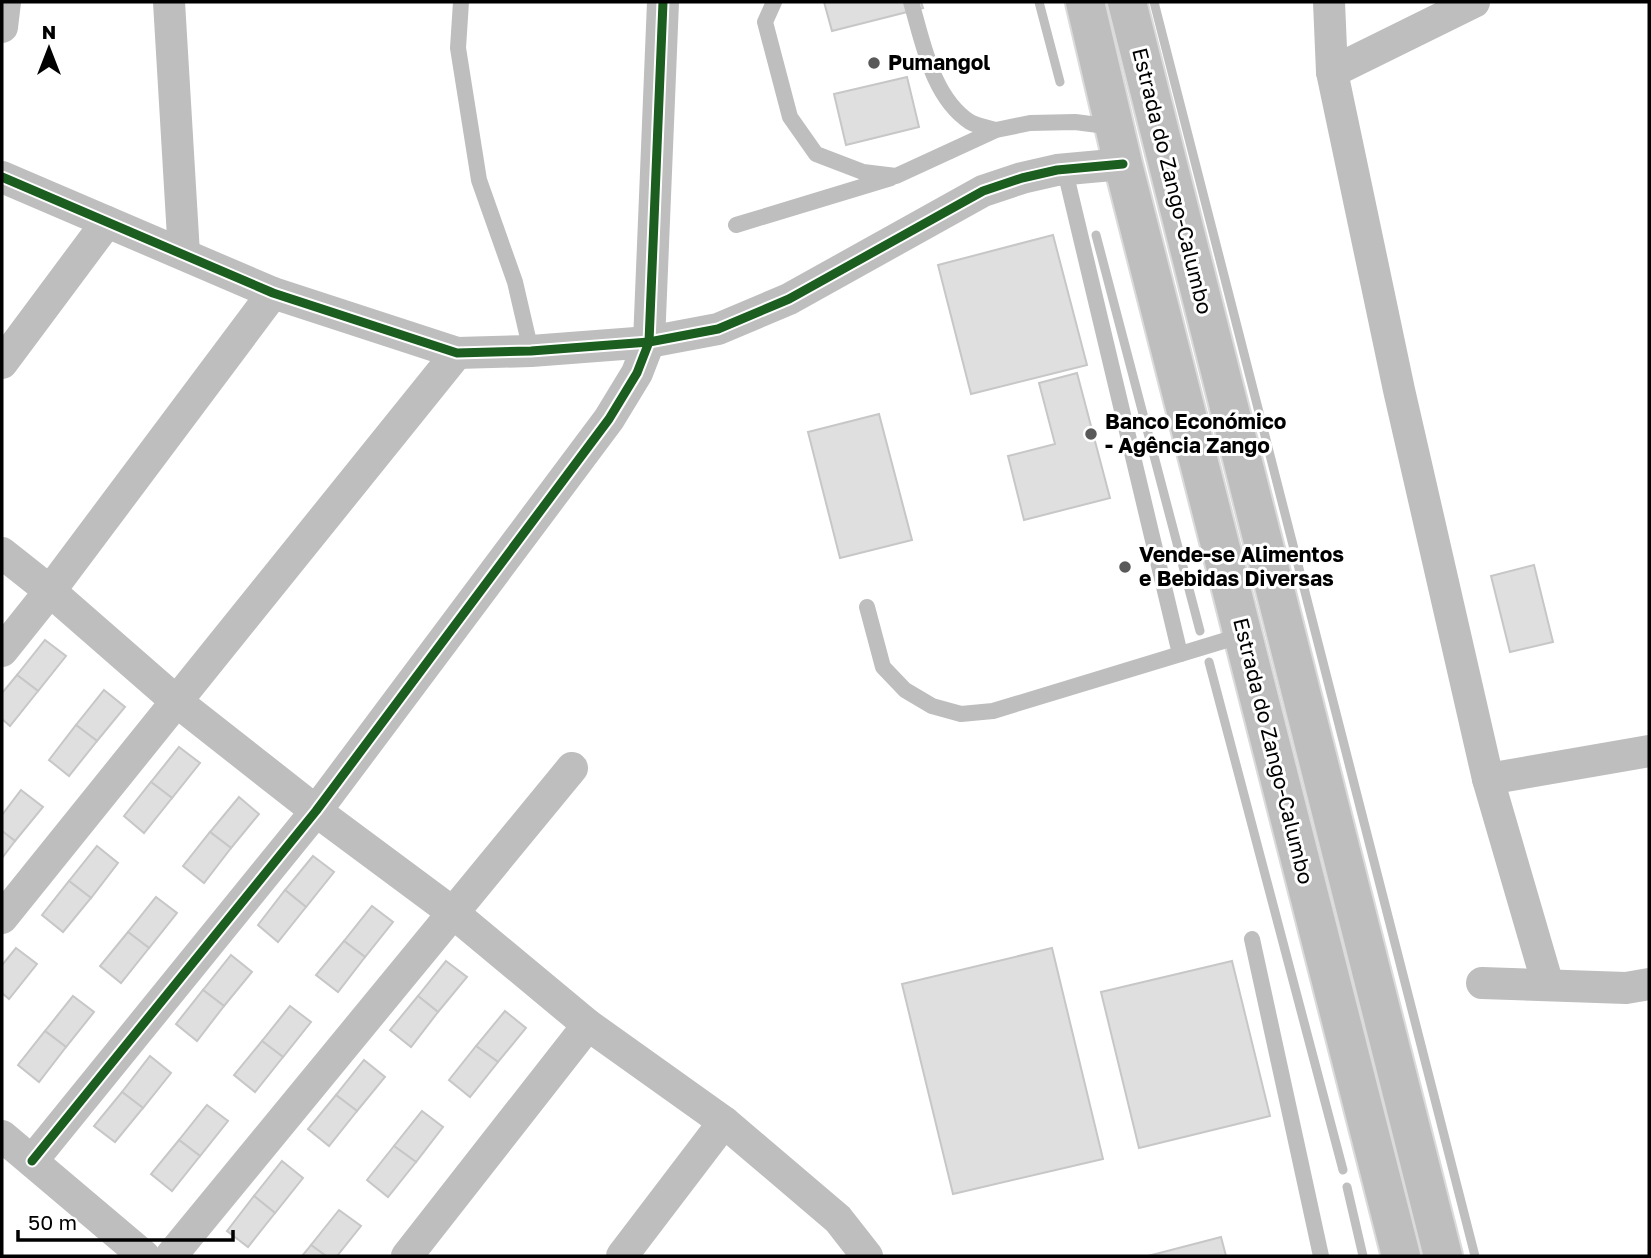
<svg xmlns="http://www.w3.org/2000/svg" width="1651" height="1258" viewBox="0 0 1651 1258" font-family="'Golos Text',sans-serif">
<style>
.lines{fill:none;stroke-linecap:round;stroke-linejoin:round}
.stream{stroke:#bfbfbf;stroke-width:9}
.building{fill:#dfdfdf;stroke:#c7c7c7;stroke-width:2}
.primary-casing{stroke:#dbdbdb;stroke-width:42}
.lane{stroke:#bebebe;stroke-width:16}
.street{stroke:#bebebe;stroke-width:32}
.primary{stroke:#bebebe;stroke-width:38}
.cycleway-casing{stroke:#fff;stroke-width:13}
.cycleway{stroke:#1b5e20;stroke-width:9}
.poi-dot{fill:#595959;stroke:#fff;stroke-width:2.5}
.labels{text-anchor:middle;stroke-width:6;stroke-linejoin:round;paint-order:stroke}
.poi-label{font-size:21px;font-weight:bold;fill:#000;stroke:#fff;text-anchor:start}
.street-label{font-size:21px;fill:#000;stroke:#fff}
</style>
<rect width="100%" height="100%" fill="#fff"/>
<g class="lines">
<!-- stream -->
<g class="stream">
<polyline points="1039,2 1060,82"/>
<polyline points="1154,2 1475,1256"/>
<polyline points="1096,235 1200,631"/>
<polyline points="1209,662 1343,1170"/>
<polyline points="1347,1187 1363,1256"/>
</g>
</g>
<!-- building -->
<g class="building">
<polygon points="824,2 921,2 923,8 832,31"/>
<polygon points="907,77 919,127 846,145 834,94"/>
<polygon points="1053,235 1087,365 971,394 938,265"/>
<polygon points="1077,373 1110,498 1024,520 1008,456 1055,444 1039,383"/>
<polygon points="879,414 912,540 840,558 808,432"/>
<polygon points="1534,565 1553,642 1510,652 1491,576"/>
<polygon points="45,640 66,656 38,691 17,675"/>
<polygon points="17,675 38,691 10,726 2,719 2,693"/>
<polygon points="104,690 125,707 97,741 76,725"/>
<polygon points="76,725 97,741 69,776 49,760"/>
<polygon points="179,747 200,763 172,798 151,782"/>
<polygon points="151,782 172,798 144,833 124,816"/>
<polygon points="21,790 43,807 15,841 2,831 2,815"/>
<polygon points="239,797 259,814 231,848 210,832"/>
<polygon points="2,831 15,841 2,858"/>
<polygon points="210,832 231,848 204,883 183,866"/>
<polygon points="97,846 118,863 91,898 69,881"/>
<polygon points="313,856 334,872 306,907 285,890"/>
<polygon points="69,881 91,898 63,932 42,915"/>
<polygon points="285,890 306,907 278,942 258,925"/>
<polygon points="156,897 177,913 149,948 128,932"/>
<polygon points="372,906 393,922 365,957 344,941"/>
<polygon points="128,932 149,948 121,983 100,966"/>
<polygon points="344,941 365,957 338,992 316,975"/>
<polygon points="16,948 37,964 9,999 2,993 2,965"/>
<polygon points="1052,948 1103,1159 953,1194 902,984"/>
<polygon points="231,955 252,972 224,1006 203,990"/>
<polygon points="446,961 467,977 438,1012 418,996"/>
<polygon points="1232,961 1270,1116 1139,1148 1101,992"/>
<polygon points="203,990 224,1006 197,1041 176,1024"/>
<polygon points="73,996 94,1012 66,1047 45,1031"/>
<polygon points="418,996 438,1012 411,1047 390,1030"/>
<polygon points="290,1006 311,1022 283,1057 262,1041"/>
<polygon points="505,1011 526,1028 498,1062 476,1046"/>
<polygon points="45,1031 66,1047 39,1082 18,1065"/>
<polygon points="262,1041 283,1057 255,1092 234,1075"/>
<polygon points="476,1046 498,1062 470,1097 449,1080"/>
<polygon points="150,1056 171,1073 143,1108 122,1092"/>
<polygon points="364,1060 385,1077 357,1111 336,1095"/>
<polygon points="122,1092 143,1108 115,1142 94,1126"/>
<polygon points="336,1095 357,1111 329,1146 308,1129"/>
<polygon points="207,1105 228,1121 200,1156 179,1140"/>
<polygon points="422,1111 443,1127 416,1162 394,1146"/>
<polygon points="179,1140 200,1156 172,1191 151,1174"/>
<polygon points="394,1146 416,1162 388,1197 367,1180"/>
<polygon points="282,1161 303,1178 275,1213 254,1196"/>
<polygon points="254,1196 275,1213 248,1247 227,1231"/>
<polygon points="339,1210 361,1226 337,1256 326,1256 311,1245"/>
<polygon points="1221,1237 1226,1256 1148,1256"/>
<polygon points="311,1245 326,1256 302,1256"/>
</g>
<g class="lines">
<!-- primary casing -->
<g class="primary-casing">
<g id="primary">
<polyline points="1085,2 1123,164 1401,1256"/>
<polyline points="1127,2 1443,1256"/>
</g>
</g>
<!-- lane -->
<g class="lane">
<polyline points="461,2 458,48 479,180 515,282 531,351"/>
<polyline points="774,2 765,22 790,117 816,154 863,172 896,176 996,130 1030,123 1075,122 1114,127"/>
<path d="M911,2C923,42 932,97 970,122C977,126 988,128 996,130"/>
<polyline points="1065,171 1180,654"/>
<polyline points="736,225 891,178"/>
<polyline points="867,607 883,667 905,690 932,706 961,714 993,711 1243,635"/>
<polyline points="1252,939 1321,1256"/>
</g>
<!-- street -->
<g class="street">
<polyline points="169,2 184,254"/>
<polyline points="1329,2 1332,72 1399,390 1488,779"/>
<polyline points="2,27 5,2"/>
<polyline points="1332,72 1474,2"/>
<polyline points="2,177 273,293 457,353 531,351 649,342 718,329 789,299 983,191 1022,178 1057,170 1123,164"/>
<polyline points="2,363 107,222"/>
<polyline points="2,553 50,591 176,701 316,811 452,912 588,1025 724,1122 838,1219 867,1256"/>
<polyline points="2,651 50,591 273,293"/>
<polyline points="2,918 457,353"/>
<polyline points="1482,983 1626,988 1649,984"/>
<polyline points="1548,985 1488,779 1649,751"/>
<polyline points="2,1136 144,1256"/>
<polyline points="32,1161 316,811 609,419 637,373 649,342 663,2"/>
<polyline points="171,1256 572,768"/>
<polyline points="407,1256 588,1025"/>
<polyline points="622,1256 724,1122"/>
</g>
<!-- primary -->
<use href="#primary" class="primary"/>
<!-- cycleway casing -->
<g class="cycleway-casing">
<g id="cycleway">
<polyline points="2,177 273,293 457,353 531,351 649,342 718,329 789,299 983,191 1022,178 1057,170 1123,164"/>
<polyline points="32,1161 316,811 609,419 637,373 649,342 663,2"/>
</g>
</g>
<!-- cycleway -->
<use href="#cycleway" class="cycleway"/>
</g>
<!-- markers -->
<g class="poi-dot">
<circle cx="874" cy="63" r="7"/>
<circle cx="1091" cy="434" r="7"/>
<circle cx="1125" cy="567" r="7"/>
</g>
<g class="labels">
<!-- poi labels -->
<g class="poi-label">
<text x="888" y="70">Pumangol</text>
<text x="1105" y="429">Banco Económico<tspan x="1105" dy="24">- Agência Zango</tspan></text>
<text x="1139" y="562">Vende-se Alimentos<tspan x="1139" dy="24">e Bebidas Diversas</tspan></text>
</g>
<!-- street labels -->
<g class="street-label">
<text transform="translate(1172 181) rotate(76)" y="7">Estrada do Zango-Calumbo</text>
<text transform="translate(1273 751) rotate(76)" y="7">Estrada do Zango-Calumbo</text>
</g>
</g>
<!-- border -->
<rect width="1651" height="1258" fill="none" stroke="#000000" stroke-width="7"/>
<!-- north arrow -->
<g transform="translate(49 49)" stroke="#ffffff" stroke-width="5" paint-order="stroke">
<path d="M0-5L12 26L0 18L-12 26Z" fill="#000000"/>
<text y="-10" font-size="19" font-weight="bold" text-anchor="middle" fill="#000000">N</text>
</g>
<!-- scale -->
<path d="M18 1230v10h215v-10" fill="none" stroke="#000000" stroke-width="3.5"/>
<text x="28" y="1230" font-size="21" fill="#000000" stroke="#ffffff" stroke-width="5" paint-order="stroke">50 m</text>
</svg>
